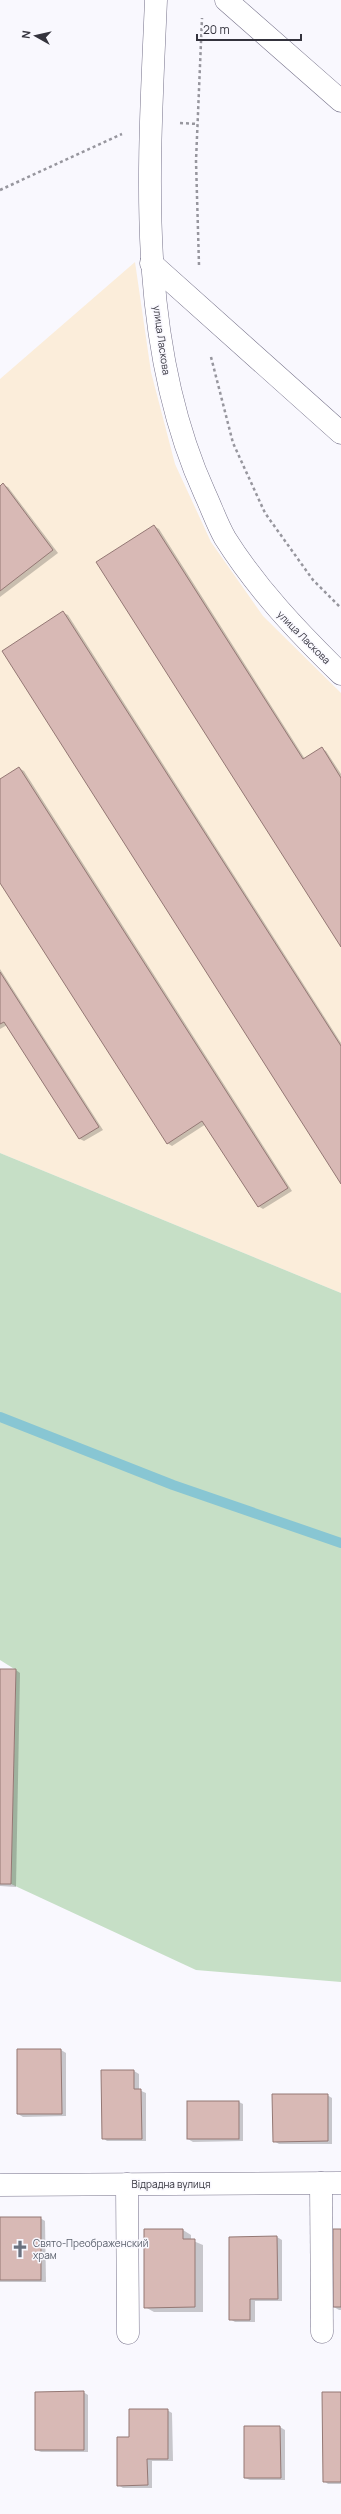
<svg xmlns="http://www.w3.org/2000/svg" width="341" height="2514" viewBox="0 0 341 2514" font-family="Manrope,sans-serif">
<style>
.industrial{fill:#fbedda}
.green{fill:#c6dfc6}
.shadow{fill:#0003}
.lines{fill:none;stroke-linecap:round;stroke-linejoin:round}
.stream{stroke:#88c6d3;stroke-width:10}
.building{fill:#d8b9b5;stroke:#947874}
.minor-casing{stroke:#76728a;stroke-width:23}
.path{stroke:#97969e;stroke-width:2.5;stroke-dasharray:3 3;stroke-linecap:butt}
.minor{stroke:#fff;stroke-width:22}
.labels{text-anchor:middle;stroke-width:3;stroke-linejoin:round;paint-order:stroke}
.street-label{font-size:10px;fill:#34333d;stroke:#f9f8fe}
.worship-label{font-size:10px;fill:#5b616d;stroke:#f9f8fe;text-anchor:start}
</style>
<rect width="100%" height="100%" fill="#f9f8fe"/>
<!-- industrial -->
<polygon class="industrial" points="135,262 151,372 175,464 211,542 263,616 341,693 341,1293 0,1153 0,379"/>
<!-- green -->
<polygon class="green" points="0,1153 341,1293 341,1982 196,1970 11,1884 16,1670 0,1660"/>
<!-- shadow -->
<g class="shadow">
<polygon points="3,485 8,487 58,553 0,597 0,487"/>
<polygon points="154,526 159,529 305,759 322,749 326,751 341,774 341,945"/>
<polygon points="64,613 68,615 341,1043 341,1182"/>
<polygon points="19,768 24,771 292,1191 263,1209 258,1206 206,1124 172,1146 167,1143 0,881 0,780"/>
<polygon points="0,969 103,1130 84,1141 80,1139 7,1025 0,1029"/>
<polygon points="0,1670 16,1670 20,1673 16,1887 0,1886"/>
<polygon points="18,2050 61,2050 66,2053 66,2116 23,2117 18,2114"/>
<polygon points="134,2071 139,2074 139,2090 146,2093 146,2141 107,2141 103,2138"/>
<polygon points="327,2095 332,2098 332,2144 279,2144 274,2141"/>
<polygon points="239,2102 243,2104 243,2141 193,2142 188,2139"/>
<polygon points="0,2218 40,2218 45,2221 46,2282 0,2282"/>
<polygon points="183,2230 191,2235 191,2240 203,2245 203,2312 154,2312 145,2307"/>
<polygon points="341,2230 341,2310 339,2310 334,2307"/>
<polygon points="277,2237 282,2240 282,2301 255,2301 255,2322 235,2322 230,2319 230,2238"/>
<polygon points="83,2392 88,2395 88,2452 41,2452 36,2450"/>
<polygon points="341,2393 341,2484 328,2484 324,2481"/>
<polygon points="167,2410 172,2413 173,2461 152,2461 152,2488 123,2488 118,2485 130,2438"/>
<polygon points="245,2427 280,2427 285,2430 285,2480 250,2480 245,2478"/>
</g>
<g class="lines">
<!-- stream -->
<polyline class="stream" points="0,1417 173,1485 341,1543"/>
</g>
<!-- building -->
<g class="building">
<polygon points="3,483 53,550 0,591 0,486"/>
<polygon points="154,525 303,759 322,747 341,778 341,947 96,562"/>
<polygon points="63,611 341,1046 341,1184 2,651"/>
<polygon points="19,767 288,1188 258,1207 202,1121 167,1144 0,883 0,779"/>
<polygon points="0,972 99,1127 79,1139 4,1022 0,1024"/>
<polygon points="0,1669 16,1669 11,1884 0,1884"/>
<polygon points="17,2049 61,2049 62,2114 17,2114"/>
<polygon points="101,2070 134,2070 134,2089 141,2089 142,2139 102,2139"/>
<polygon points="272,2094 328,2094 328,2141 273,2142"/>
<rect x="187" y="2101" width="52" height="38"/>
<rect x="0" y="2217" width="41" height="63"/>
<polygon points="144,2229 183,2229 183,2239 195,2239 195,2307 144,2308"/>
<rect x="333" y="2229" width="8" height="78"/>
<polygon points="277,2236 278,2299 250,2299 250,2320 229,2320 229,2237"/>
<polygon points="84,2391 84,2450 35,2450 35,2392"/>
<polygon points="322,2392 341,2392 341,2482 323,2482"/>
<polygon points="129,2409 168,2409 168,2459 147,2459 148,2485 117,2486 117,2437 129,2437"/>
<polygon points="244,2426 280,2426 281,2478 244,2478"/>
</g>
<g class="lines">
<!-- minor casing -->
<g class="minor-casing">
<g id="minor">
<path d="M156,0C149,165 135,340 205,494C212,509 217,524 225,538C257,589 298,632 341,674"/>
<polyline points="226,0 341,101"/>
<polyline points="151,263 341,433"/>
<polyline points="321,2183 322,2332"/>
<polyline points="127,2184 128,2333"/>
<polyline points="0,2185 341,2183"/>
</g>
</g>
<!-- path -->
<g class="path">
<polyline points="180,123 198,124"/>
<polyline points="0,190 122,134"/>
<polyline points="199,265 196,161 202,18"/>
<polyline points="211,357 233,443 265,513 313,580 341,608"/>
</g>
<!-- minor -->
<use href="#minor" class="minor"/>
</g>
<!-- icons -->
<defs>
<g id="church-bare" transform="scale(1.38)"><path d="M-1.2-6h2.4v3.5h3.3v2.4h-3.3V6h-2.4V-.1h-3.3v-2.4h3.3Z" fill="#6b7280" stroke="#f9f8fe" stroke-width="2.5" paint-order="stroke"/></g>
</defs>
<g fill-rule="evenodd">
<use href="#church-bare" x="20" y="2249"/>
</g>
<g class="labels">
<!-- street labels -->
<g class="street-label">
<text transform="translate(162 340) rotate(82)" y="4">улица Ласкова</text>
<text transform="translate(304 637) rotate(45)" y="4">улица Ласкова</text>
<text x="171" y="2188">Відрадна вулиця</text>
</g>
<!-- worship labels -->
<g class="worship-label">
<text x="33" y="2247">Свято-Преображенский<tspan x="33" dy="12">храм</tspan></text>
</g>
</g>
<!-- north arrow -->
<g transform="translate(36 36) rotate(278)" stroke="#f9f8fe" stroke-width="3" paint-order="stroke">
<path d="M0-3L7 15L0 10L-7 15Z" fill="#34333d"/>
<text y="-6" font-size="11" font-weight="bold" text-anchor="middle" fill="#34333d">N</text>
</g>
<!-- scale -->
<path d="M197 34v6h104v-6" fill="none" stroke="#34333d" stroke-width="2"/>
<text x="203" y="34" font-size="12" fill="#34333d" stroke="#f9f8fe" stroke-width="3" paint-order="stroke">20 m</text>
</svg>
